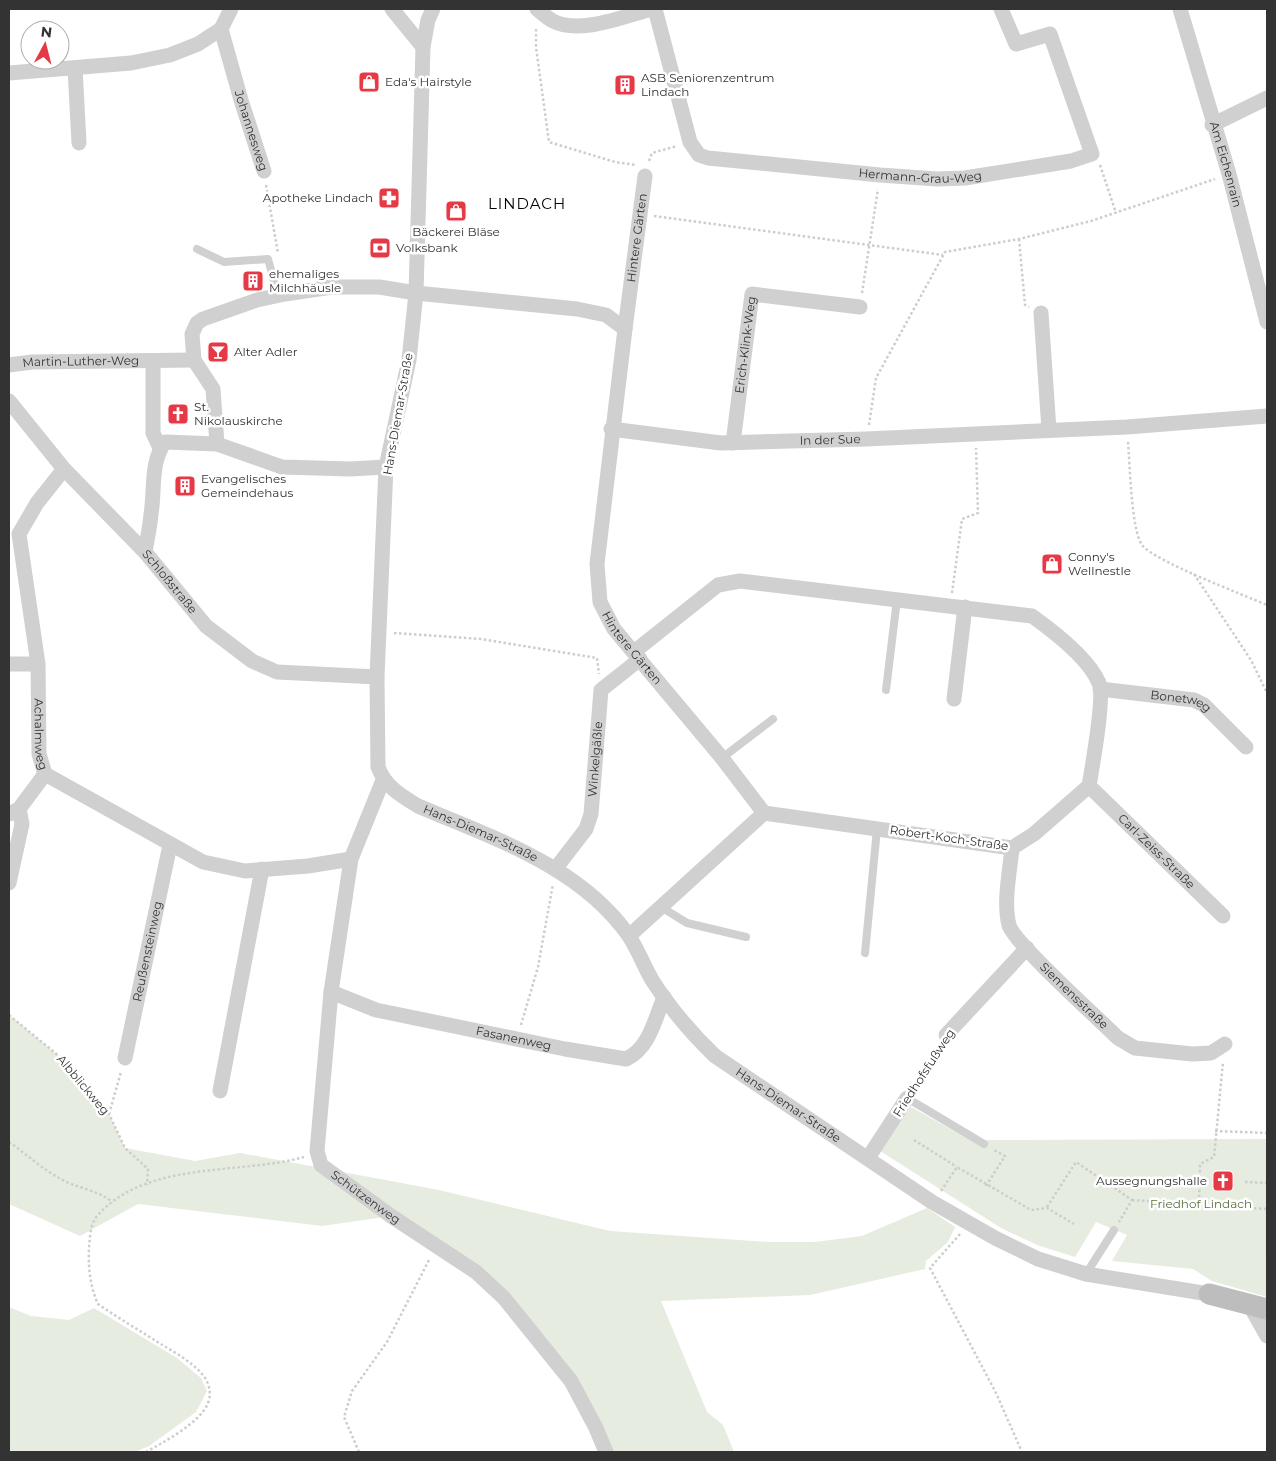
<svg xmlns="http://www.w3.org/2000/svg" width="1276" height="1461" viewBox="0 0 1276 1461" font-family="Montserrat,sans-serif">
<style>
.green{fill:#e6ecdf}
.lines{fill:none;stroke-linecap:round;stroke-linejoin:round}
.path{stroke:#cdcdcd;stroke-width:2.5;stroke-dasharray:2.5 2.5;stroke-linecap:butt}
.lane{stroke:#d0d0d0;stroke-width:8}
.street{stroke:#d0d0d0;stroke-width:15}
.secondary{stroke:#bdbdbd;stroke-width:21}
.labels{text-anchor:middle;stroke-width:5;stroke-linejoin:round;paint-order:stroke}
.poi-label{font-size:12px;fill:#333;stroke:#fff;text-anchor:start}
.street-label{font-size:12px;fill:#333;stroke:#fff}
.park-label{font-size:12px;fill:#56703f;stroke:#fff}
.quarter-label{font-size:15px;letter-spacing:1px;fill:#000;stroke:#fff}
</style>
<rect width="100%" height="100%" fill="#fff"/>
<!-- green -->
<g class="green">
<polygon points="9,1015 65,1061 109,1114 125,1148 195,1161 240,1153 439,1190 610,1231 769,1242 815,1242 862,1236 927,1208 955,1227 948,1242 926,1261 925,1269 810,1295 661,1301 707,1412 723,1425 734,1452 606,1452 596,1428 504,1298 391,1216 322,1226 138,1204 80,1236 9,1204"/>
<polygon points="906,1104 982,1147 987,1140 1267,1139 1267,1297 1212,1281 1193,1269 1112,1261 1127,1235 1096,1222 1075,1257 1037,1245 1001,1228 877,1149"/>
<polygon points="9,1307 31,1316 69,1320 94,1308 177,1358 201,1378 207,1391 196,1412 149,1446 135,1452 9,1452"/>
</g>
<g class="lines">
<!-- path -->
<g class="path">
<polyline points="536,29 536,47 549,142 615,162 636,165"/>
<polyline points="649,161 652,153 677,146"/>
<polyline points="1100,165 1116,213"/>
<polyline points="266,185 278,253"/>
<polyline points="654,216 943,255"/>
<polyline points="1019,239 1025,305 1029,307"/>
<polyline points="862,293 878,189"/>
<polyline points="869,425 876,378 945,252 1019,239 1091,221 1215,179"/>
<path d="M1128,442C1130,464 1131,529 1142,545C1154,561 1244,595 1267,605"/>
<polyline points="1194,574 1251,660 1267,693"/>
<polyline points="952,593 962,519 978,513 976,448"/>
<polyline points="394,633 481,639 597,658 599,674"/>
<polyline points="9,1015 65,1061 109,1114 125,1148 148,1169 147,1185"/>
<polyline points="521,1025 538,967 553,884"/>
<polyline points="914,1086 939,1046"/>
<polyline points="109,1114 121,1072"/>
<polyline points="1215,1131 1267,1133"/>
<polyline points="914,1140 957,1167"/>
<path d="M9,1142C25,1153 41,1168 59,1178C75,1188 99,1190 112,1202"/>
<polyline points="1245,1182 1267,1183"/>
<polyline points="986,1186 1005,1156 994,1150"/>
<polyline points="941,1191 957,1167 1031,1210 1047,1208 1074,1224"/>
<polyline points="1132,1200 1199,1205 1200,1164 1214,1157 1223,1062"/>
<polyline points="1199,1205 1267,1209 1267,1255"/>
<polyline points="1047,1207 1076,1162 1132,1200 1119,1222"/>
<polyline points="960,1234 930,1268 996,1393 1022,1452"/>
<path d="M146,1452C164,1442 200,1423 208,1403C212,1393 209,1383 203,1375C191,1361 174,1352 159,1343C139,1330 118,1318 98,1304C90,1286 88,1267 89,1248C90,1237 90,1223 98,1215C147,1160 240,1175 304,1157"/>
<polyline points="359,1452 344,1417 352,1391 387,1342 429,1260"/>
</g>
<!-- lane -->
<g class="lane">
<polyline points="197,249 224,262 268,259 278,295"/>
<polyline points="886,690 897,599"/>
<polyline points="722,758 773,719"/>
<polyline points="661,907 687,923 746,937"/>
<polyline points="865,953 877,829"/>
<polyline points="907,1098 984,1144"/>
<polyline points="1086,1274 1114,1230"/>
</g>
<!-- street -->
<g class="street">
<polyline points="392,9 423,47"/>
<path id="s1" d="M433,9L428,20L423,47L416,293L409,360L386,467L377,677L378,767C385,786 400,795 418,806C493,838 580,866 629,936C638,950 644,966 652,980C670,1008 691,1033 715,1056L932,1202L995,1238L1038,1259L1086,1274L1209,1294"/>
<path d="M537,9C542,13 547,18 553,21C579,35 625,16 652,9"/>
<path id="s2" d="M655,9L690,142L699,155L708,158L880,175L937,179L965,178L1071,161L1092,154L1050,34L1016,44L1001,9"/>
<path id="s3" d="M1180,9L1229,174L1267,322"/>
<path id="s4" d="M221,29L241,100L264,171"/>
<polyline points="75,68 79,143"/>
<polyline points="9,73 131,63 170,55 198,44 221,29 231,9"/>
<polyline points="1212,125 1267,98"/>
<polyline points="1041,313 1049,430"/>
<path id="s5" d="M625,329L645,176"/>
<polyline points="153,361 153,433 160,448"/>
<path id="s6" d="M9,365L32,362L194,360"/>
<path id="s7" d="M9,401L64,469L145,552L206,626L252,661L277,672L377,677"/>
<path id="s8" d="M611,429L721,443L866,439L1127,427L1267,416"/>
<path id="s9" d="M733,443L752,294L860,307"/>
<path id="s10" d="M217,444L213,389L194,360L192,334L197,323L203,319L257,300L285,294L332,287H379L416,293L577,309L606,315L625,329L597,564L600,602L614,629L722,758L764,813"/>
<path id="s11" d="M64,469L37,503L19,534L38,664L39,754L45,774L203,862L245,871L308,866L351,859"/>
<path d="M145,552C147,540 150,527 151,514C155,491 150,462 165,442L217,444L282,467L350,469L386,467"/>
<path d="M635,651L718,585L740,581L1032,616C1053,631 1089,659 1099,683C1105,696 1092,768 1089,786L1034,834L1012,848L764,813"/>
<polyline points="9,664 38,664"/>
<path id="s12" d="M1100,689L1194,700L1204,705L1246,747"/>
<polyline points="954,699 965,607"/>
<path id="s13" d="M383,780L351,859L331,992L317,1151L321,1165L391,1216L476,1272L504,1298L571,1381L596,1428L606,1452"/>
<path id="s14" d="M1089,786L1223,916"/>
<polyline points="9,814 19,809 45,774"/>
<path id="s15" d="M1012,848C1010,871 1003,902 1009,925C1013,942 1100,1020 1118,1038L1135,1048L1192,1054L1211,1053L1225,1044"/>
<path id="s16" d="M556,868L586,829L591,814L601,690L640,659"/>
<polyline points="9,883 22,824 19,809"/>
<polyline points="629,936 764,813"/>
<path id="s17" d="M331,992L376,1010L565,1049L626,1059C649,1049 655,1019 664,997"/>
<polyline points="946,1035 1027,948"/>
<path id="s18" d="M125,1058L170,845"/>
<polyline points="220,1091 262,869"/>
<polyline points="868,1158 907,1098"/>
<polyline points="1249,1304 1267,1336"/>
</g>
<!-- secondary -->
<polyline class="secondary" points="1209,1294 1267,1309"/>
</g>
<!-- icons -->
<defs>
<g id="shop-square" transform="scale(1.125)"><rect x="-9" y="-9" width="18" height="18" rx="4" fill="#e63946" stroke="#fff"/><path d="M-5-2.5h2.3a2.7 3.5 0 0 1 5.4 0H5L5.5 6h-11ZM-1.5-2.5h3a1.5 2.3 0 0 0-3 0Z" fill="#fff"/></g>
<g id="building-square" transform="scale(1.125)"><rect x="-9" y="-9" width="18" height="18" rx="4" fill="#e63946" stroke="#fff"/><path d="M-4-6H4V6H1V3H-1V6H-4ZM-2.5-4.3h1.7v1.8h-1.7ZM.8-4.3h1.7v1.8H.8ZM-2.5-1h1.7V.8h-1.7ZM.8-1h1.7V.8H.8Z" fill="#fff"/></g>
<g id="pharmacy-square" transform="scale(1.125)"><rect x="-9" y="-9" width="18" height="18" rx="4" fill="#e63946" stroke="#fff"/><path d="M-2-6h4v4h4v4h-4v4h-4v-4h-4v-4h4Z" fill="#fff"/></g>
<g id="bank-square" transform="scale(1.125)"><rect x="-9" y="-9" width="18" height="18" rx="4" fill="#e63946" stroke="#fff"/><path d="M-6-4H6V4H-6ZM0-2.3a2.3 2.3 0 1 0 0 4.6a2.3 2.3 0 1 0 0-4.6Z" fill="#fff"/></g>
<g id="bar-square" transform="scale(1.125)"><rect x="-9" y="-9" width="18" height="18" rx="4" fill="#e63946" stroke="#fff"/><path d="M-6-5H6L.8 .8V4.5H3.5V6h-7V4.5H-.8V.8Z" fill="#fff"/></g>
<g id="church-square" transform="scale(1.125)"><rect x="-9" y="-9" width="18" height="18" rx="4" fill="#e63946" stroke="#fff"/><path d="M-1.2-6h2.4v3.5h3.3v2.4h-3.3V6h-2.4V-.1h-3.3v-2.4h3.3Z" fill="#fff"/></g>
</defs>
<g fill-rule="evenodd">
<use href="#shop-square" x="369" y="82"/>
<use href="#building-square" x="625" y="85"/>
<use href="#pharmacy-square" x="389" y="198"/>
<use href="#shop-square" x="456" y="211"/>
<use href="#bank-square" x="380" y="248"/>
<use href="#building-square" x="253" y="281"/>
<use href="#bar-square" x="218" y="352"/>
<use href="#church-square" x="178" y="414"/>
<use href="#building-square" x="185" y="486"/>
<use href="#shop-square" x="1052" y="564"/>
<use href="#church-square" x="1223" y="1181"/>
</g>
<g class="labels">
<!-- poi labels -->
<g class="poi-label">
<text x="641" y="82">ASB Seniorenzentrum<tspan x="641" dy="14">Lindach</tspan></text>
<text x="385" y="86">Eda's Hairstyle</text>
<text x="373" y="202" text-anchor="end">Apotheke Lindach</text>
<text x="456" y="236" text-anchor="middle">Bäckerei Bläse</text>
<text x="396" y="252">Volksbank</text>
<text x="269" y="278">ehemaliges<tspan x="269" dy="14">Milchhäusle</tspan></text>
<text x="234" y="356">Alter Adler</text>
<text x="194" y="411">St.<tspan x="194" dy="14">Nikolauskirche</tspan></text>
<text x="201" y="483">Evangelisches<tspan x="201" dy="14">Gemeindehaus</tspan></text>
<text x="1068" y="561">Conny's<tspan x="1068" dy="14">Wellnestle</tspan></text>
<text x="1207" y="1185" text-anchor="end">Aussegnungshalle</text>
</g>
<!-- street labels -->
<g class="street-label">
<text dy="4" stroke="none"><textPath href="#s4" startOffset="106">Johannesweg</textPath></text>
<text dy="4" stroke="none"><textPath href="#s3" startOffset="162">Am Eichenrain</textPath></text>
<text dy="4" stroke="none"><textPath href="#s2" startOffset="376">Hermann-Grau-Weg</textPath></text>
<text dy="4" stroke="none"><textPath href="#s5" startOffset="92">Hintere Gärten</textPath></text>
<text dy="4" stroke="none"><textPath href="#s9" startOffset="99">Erich-Klink-Weg</textPath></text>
<text dy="4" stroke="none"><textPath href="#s6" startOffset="72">Martin-Luther-Weg</textPath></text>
<text transform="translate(398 414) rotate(-80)" y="4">Hans-Diemar-Straße</text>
<text dy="4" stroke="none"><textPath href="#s8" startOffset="220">In der Sue</textPath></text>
<text dy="4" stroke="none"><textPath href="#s7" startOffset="242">Schloßstraße</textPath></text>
<text dy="4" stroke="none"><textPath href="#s10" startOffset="899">Hintere Gärten</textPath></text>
<text dy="4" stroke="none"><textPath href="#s12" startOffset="82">Bonetweg</textPath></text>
<text dy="4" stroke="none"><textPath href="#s11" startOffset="281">Achalmweg</textPath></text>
<text dy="4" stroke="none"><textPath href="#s16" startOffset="120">Winkelgäßle</textPath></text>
<text dy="4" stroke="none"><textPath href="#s1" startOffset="888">Hans-Diemar-Straße</textPath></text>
<text transform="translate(949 838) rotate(8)" y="4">Robert-Koch-Straße</text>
<text dy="4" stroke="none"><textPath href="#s14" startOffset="94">Carl-Zeiss-Straße</textPath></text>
<text dy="4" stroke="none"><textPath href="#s18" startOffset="109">Reußensteinweg</textPath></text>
<text dy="4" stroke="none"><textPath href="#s15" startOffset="174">Siemensstraße</textPath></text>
<text dy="4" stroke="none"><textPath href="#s17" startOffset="189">Fasanenweg</textPath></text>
<text transform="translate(924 1073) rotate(-57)" y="4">Friedhofsfußweg</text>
<text transform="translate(83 1085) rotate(50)" y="4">Albblickweg</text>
<text dy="4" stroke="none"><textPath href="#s1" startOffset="1308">Hans-Diemar-Straße</textPath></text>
<text dy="4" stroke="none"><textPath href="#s13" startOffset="449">Schützenweg</textPath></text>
</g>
<!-- park labels -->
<g class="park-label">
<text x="1201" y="1208">Friedhof Lindach</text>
</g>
<!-- quarter labels -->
<g class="quarter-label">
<text x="527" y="209">LINDACH</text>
</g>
</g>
<!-- border -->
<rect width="1276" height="1461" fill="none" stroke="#333333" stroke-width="20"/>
<!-- north arrow -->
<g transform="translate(45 45) rotate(7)"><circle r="24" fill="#ffffff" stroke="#adadad"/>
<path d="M0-4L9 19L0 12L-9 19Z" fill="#e63946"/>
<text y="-8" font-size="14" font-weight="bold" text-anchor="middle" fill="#333333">N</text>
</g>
</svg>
